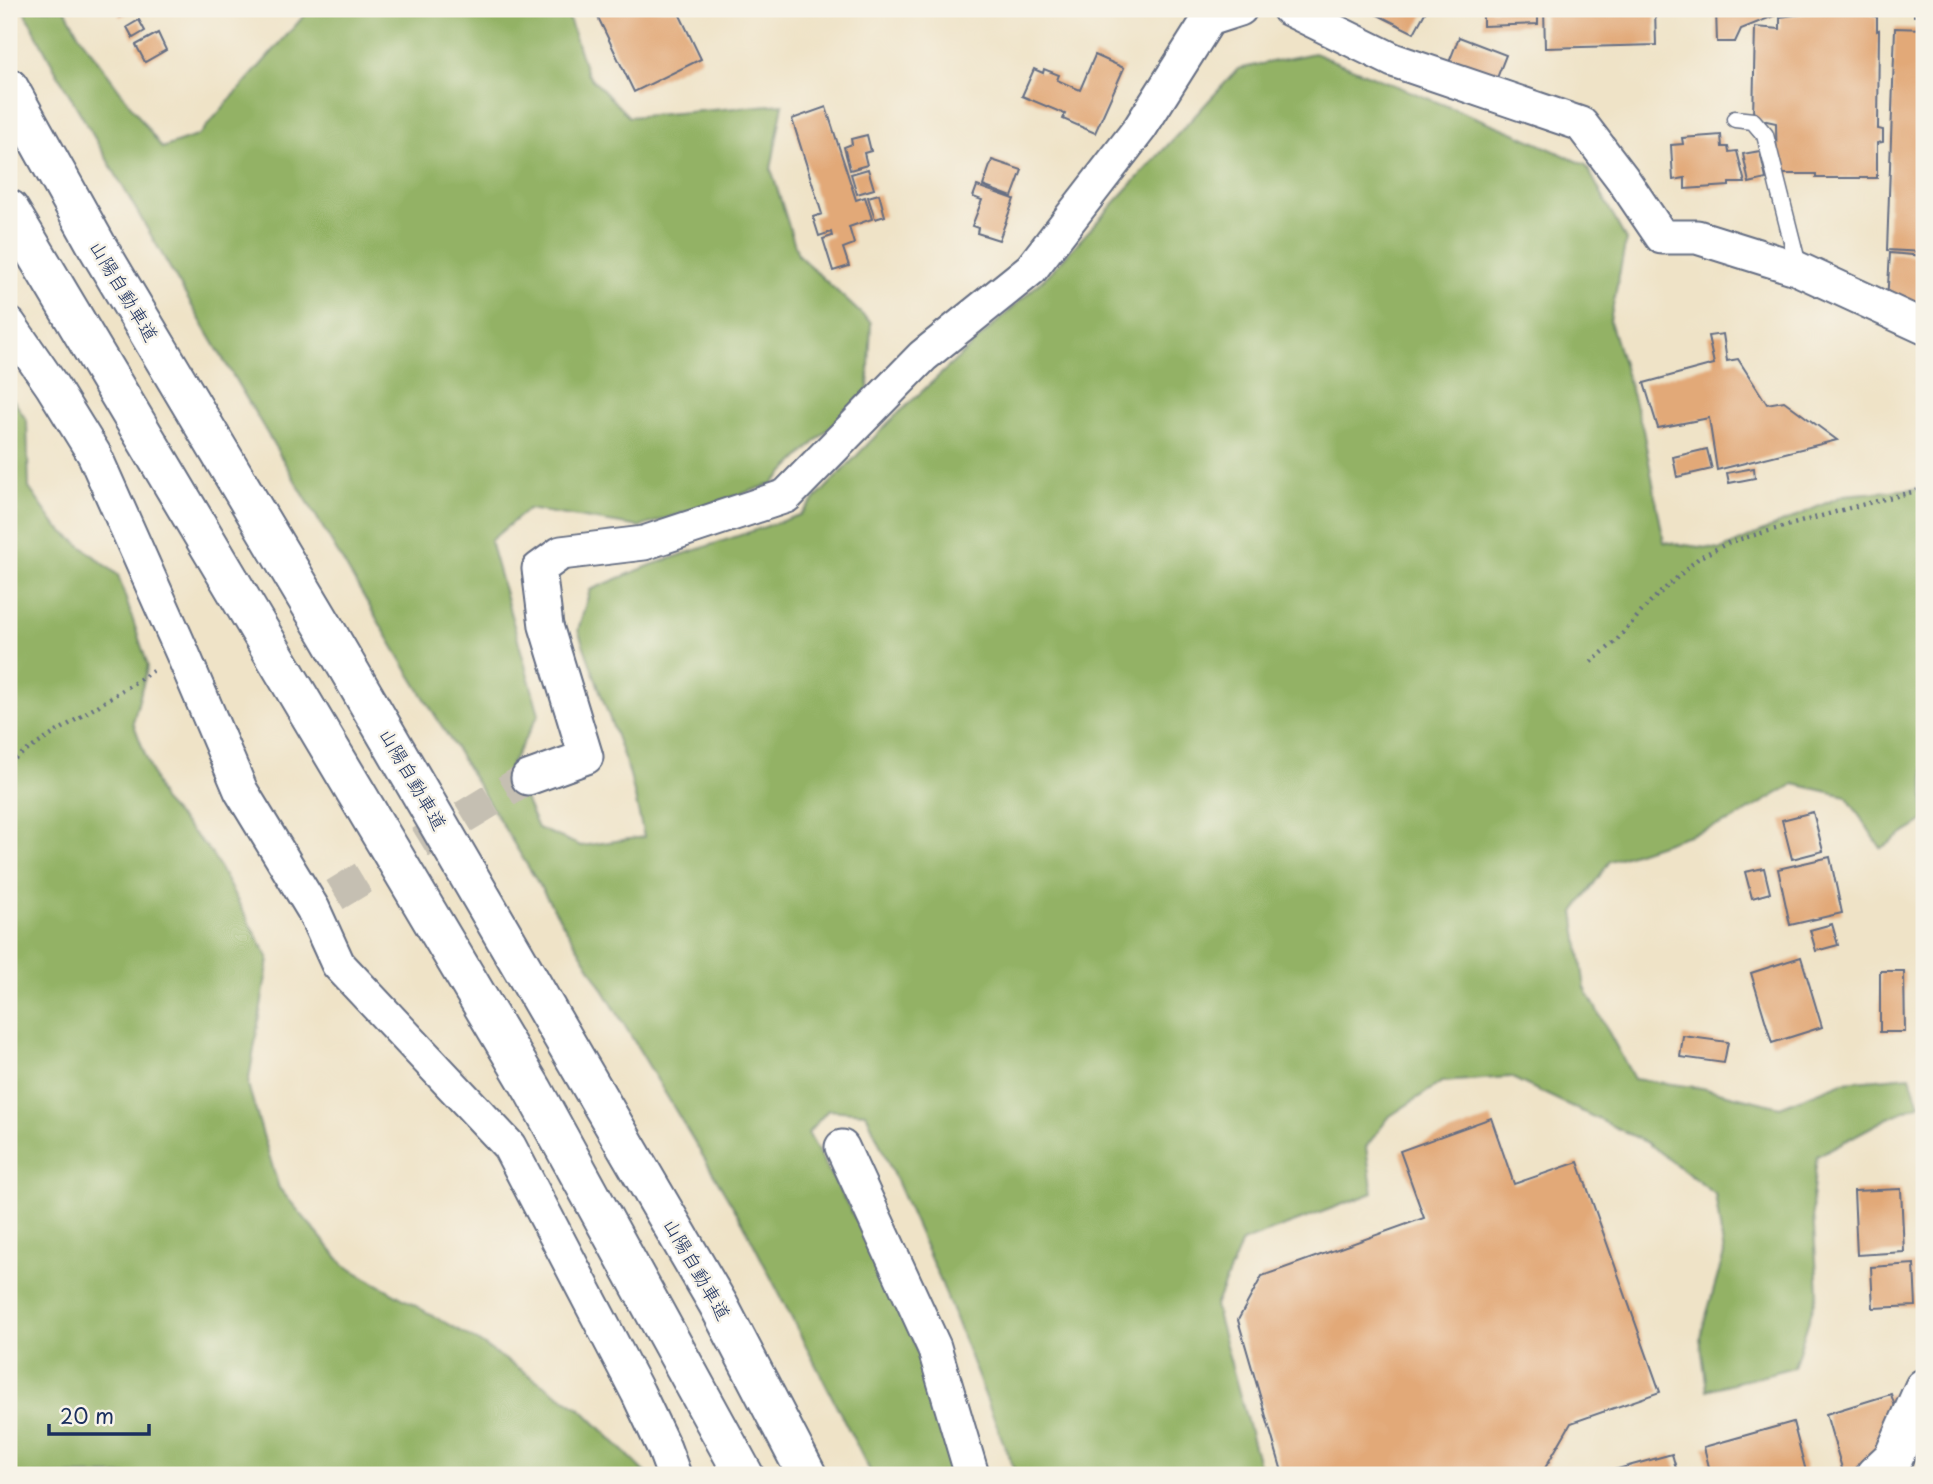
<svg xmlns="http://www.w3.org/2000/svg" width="1933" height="1484" viewBox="0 0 1933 1484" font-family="'Playpen Sans','Klee One',sans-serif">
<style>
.forest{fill:#93b265;stroke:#577062;stroke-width:2}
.building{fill:#e2a978}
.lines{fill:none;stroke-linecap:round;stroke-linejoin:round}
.street-tunnel{stroke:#c5bfb2;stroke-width:33;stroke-dasharray:33 17;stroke-linecap:butt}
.lane-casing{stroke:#656e83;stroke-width:19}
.street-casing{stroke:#656e83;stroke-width:37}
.secondary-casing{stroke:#656e83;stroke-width:42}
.highway-casing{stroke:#656e83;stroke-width:42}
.path{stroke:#656e83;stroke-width:4.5;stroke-dasharray:2 5;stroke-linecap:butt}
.lane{stroke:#fff;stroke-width:16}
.street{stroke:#fff;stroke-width:33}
.secondary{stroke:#fff;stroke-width:38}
.highway{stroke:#fff;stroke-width:38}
.labels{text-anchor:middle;stroke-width:5;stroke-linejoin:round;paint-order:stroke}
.street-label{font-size:19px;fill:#1b2f5e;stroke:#f7f3e8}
</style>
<rect width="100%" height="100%" fill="#f7f3e8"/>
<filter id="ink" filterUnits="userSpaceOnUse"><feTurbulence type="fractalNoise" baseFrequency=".0143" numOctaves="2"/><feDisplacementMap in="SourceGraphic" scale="14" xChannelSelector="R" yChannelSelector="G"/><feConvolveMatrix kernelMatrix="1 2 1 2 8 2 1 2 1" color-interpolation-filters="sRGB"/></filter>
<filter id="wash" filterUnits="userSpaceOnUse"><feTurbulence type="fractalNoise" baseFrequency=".00686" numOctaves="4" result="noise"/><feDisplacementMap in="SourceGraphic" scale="28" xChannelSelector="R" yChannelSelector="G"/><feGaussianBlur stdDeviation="1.57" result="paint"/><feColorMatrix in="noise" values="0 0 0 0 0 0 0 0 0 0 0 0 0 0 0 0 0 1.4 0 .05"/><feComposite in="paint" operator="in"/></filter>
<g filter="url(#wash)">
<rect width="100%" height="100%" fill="#efe3c7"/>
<!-- forest -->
<g class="forest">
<polygon points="23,9 65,9 79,35 162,148 199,135 310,9 566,9 587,74 629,117 783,104 771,169 798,255 871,323 868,390 772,484 640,527 528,509 490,541 539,714 510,766 538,828 581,846 644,837 630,775 578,630 590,590 651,565 800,515 890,421 1049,274 1238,69 1314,53 1510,131 1586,165 1626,240 1610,321 1643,430 1664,542 1721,550 1844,495 1924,488 1924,821 1881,848 1846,796 1794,784 1731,821 1610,861 1574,912 1585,988 1634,1079 1702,1088 1780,1107 1843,1082 1910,1076 1919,1105 1886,1119 1817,1156 1812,1199 1818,1291 1794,1367 1707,1390 1700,1337 1724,1254 1715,1194 1646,1142 1510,1077 1442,1082 1390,1116 1366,1147 1373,1193 1242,1242 1215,1306 1262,1475 1016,1475 941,1282 866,1113 828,1110 808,1133 895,1291 959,1466 960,1475 872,1475 743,1223 589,966 403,663 203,325 57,73"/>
<polygon points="9,393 27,421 29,488 56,526 118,575 148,666 133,722 162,800 211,852 269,959 248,1085 279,1188 344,1265 474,1339 582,1410 648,1475 9,1475"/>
</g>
<g id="blocks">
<!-- building -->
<g class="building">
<polygon points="116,9 137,9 120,17"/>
<polygon points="594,9 677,9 701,59 634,92"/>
<polygon points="1366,9 1427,9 1414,33"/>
<polygon points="1483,9 1538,9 1538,24 1483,26"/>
<polygon points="1544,9 1655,9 1656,45 1545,48"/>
<polygon points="1716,9 1776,9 1776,15 1741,29 1735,42 1717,42"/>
<polygon points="1783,9 1809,9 1809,10 1783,14"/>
<polygon points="1839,9 1858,9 1877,17 1877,31 1879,30 1878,129 1883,130 1883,142 1877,143 1877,178 1816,178 1816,174 1777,174 1776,123 1753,118 1755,27 1780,29 1780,17"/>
<rect x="1914" y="9" width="10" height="7"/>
<polygon points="139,20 145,31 133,38 127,27"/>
<polygon points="1895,28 1924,29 1924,252 1887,250"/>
<polygon points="158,33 166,50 145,62 136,45"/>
<polygon points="1459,37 1506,55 1493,88 1446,70"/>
<polygon points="1095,55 1124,68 1095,133 1063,119 1065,114 1022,96 1034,69 1043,73 1044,69 1059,75 1057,80 1080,90"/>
<polygon points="826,107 856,200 865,197 872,219 849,227 854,244 843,248 849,266 833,271 823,239 832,236 831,232 819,236 813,217 822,214 792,119"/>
<polygon points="867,135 871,151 864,153 867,165 850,170 844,147 852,144 851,139"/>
<polygon points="1721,135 1722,147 1728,147 1729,152 1737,151 1745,183 1729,183 1729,186 1685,189 1685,178 1673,180 1671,145 1683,144 1682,138"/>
<polygon points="1760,151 1766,179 1749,183 1743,154"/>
<polygon points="992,160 1022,170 1012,197 983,186"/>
<polygon points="868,169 874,189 857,194 851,174"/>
<polygon points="977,186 1014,199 999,240 977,233 978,228 972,226 982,200 973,197"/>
<polygon points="879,194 885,216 875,219 868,197"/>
<polygon points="1890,253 1924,256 1924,310 1887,302"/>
<polygon points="1723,334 1727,361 1738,359 1767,404 1784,401 1837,440 1717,470 1709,418 1658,428 1644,383 1714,364 1708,336"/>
<polygon points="1707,449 1712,469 1677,477 1673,457"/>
<polygon points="1754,468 1755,478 1729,483 1727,473"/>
<polygon points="1813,812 1823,851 1792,859 1782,820"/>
<polygon points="1830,857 1842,913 1790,925 1778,869"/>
<polygon points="1764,868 1770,893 1752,898 1745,872"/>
<polygon points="1832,924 1838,945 1816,951 1810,930"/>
<polygon points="1801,957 1822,1027 1772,1043 1751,973"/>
<polygon points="1880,971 1904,971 1905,1032 1880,1032"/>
<polygon points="1683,1036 1728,1042 1724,1063 1680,1057"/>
<polygon points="1491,1118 1514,1184 1578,1162 1660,1392 1571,1423 1541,1475 1283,1475 1238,1320 1262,1276 1424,1218 1400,1151"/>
<polygon points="1901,1189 1904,1252 1857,1255 1854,1191"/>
<polygon points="1914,1264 1916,1306 1873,1308 1871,1267"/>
<polygon points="1891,1394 1900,1423 1861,1475 1844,1475 1826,1414"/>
<polygon points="1793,1422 1807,1475 1711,1475 1704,1447"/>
<polygon points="1672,1454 1678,1475 1615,1475 1614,1470"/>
</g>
</g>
</g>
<g filter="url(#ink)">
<use href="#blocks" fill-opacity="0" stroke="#656e83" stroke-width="2"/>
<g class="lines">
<!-- street-tunnel -->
<polyline class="street-tunnel" points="335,895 528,778"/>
<!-- lane casing -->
<g class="lane-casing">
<polyline id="lane" points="1735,119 1753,121 1765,135 1799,269"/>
</g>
<!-- street casing -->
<g class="street-casing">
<g id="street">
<polyline points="1289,9 1393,60 1581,124 1622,178 1662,237 1697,237 1796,268 1924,327"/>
<polyline points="9,324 52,386 94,454 182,652 241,791 313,909 338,964 509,1146 638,1393 664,1448 674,1475"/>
<polyline points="528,778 586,757 546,626 539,569 561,553 644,543 786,496 923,356 1031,269 1140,128 1209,19 1240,9"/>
<polyline points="842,1147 934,1347 972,1475"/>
</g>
</g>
<!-- secondary casing -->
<g class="secondary-casing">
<polyline id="secondary" points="1875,1475 1893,1458 1924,1388"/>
</g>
<!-- highway casing -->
<g class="highway-casing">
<g id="highway">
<polyline points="9,88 97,246 328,634 718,1304 807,1475"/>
<polyline points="9,209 533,1090 744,1475"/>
</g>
</g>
<!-- path -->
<g class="path">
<polyline points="1591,662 1614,643 1651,601 1700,557 1730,542 1853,507 1924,489"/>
<polyline points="9,762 156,669"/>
</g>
<!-- lane -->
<use href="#lane" class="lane"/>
<!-- street -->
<use href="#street" class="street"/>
<!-- secondary -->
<use href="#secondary" class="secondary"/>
<!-- highway -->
<use href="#highway" class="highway"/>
</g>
</g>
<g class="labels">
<!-- street labels -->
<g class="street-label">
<text transform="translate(124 291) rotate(59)" y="7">山陽自動車道</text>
<text transform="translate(413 779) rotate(60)" y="7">山陽自動車道</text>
<text transform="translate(697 1269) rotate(60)" y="7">山陽自動車道</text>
</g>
</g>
<!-- margin -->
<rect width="1933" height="1484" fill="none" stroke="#f7f3e8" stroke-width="35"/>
<!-- scale -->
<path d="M49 1424v10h100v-10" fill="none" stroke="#1b2f5e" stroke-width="3.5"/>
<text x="60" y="1424" font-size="21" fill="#1b2f5e" stroke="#f7f3e8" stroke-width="5" paint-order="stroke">20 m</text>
</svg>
